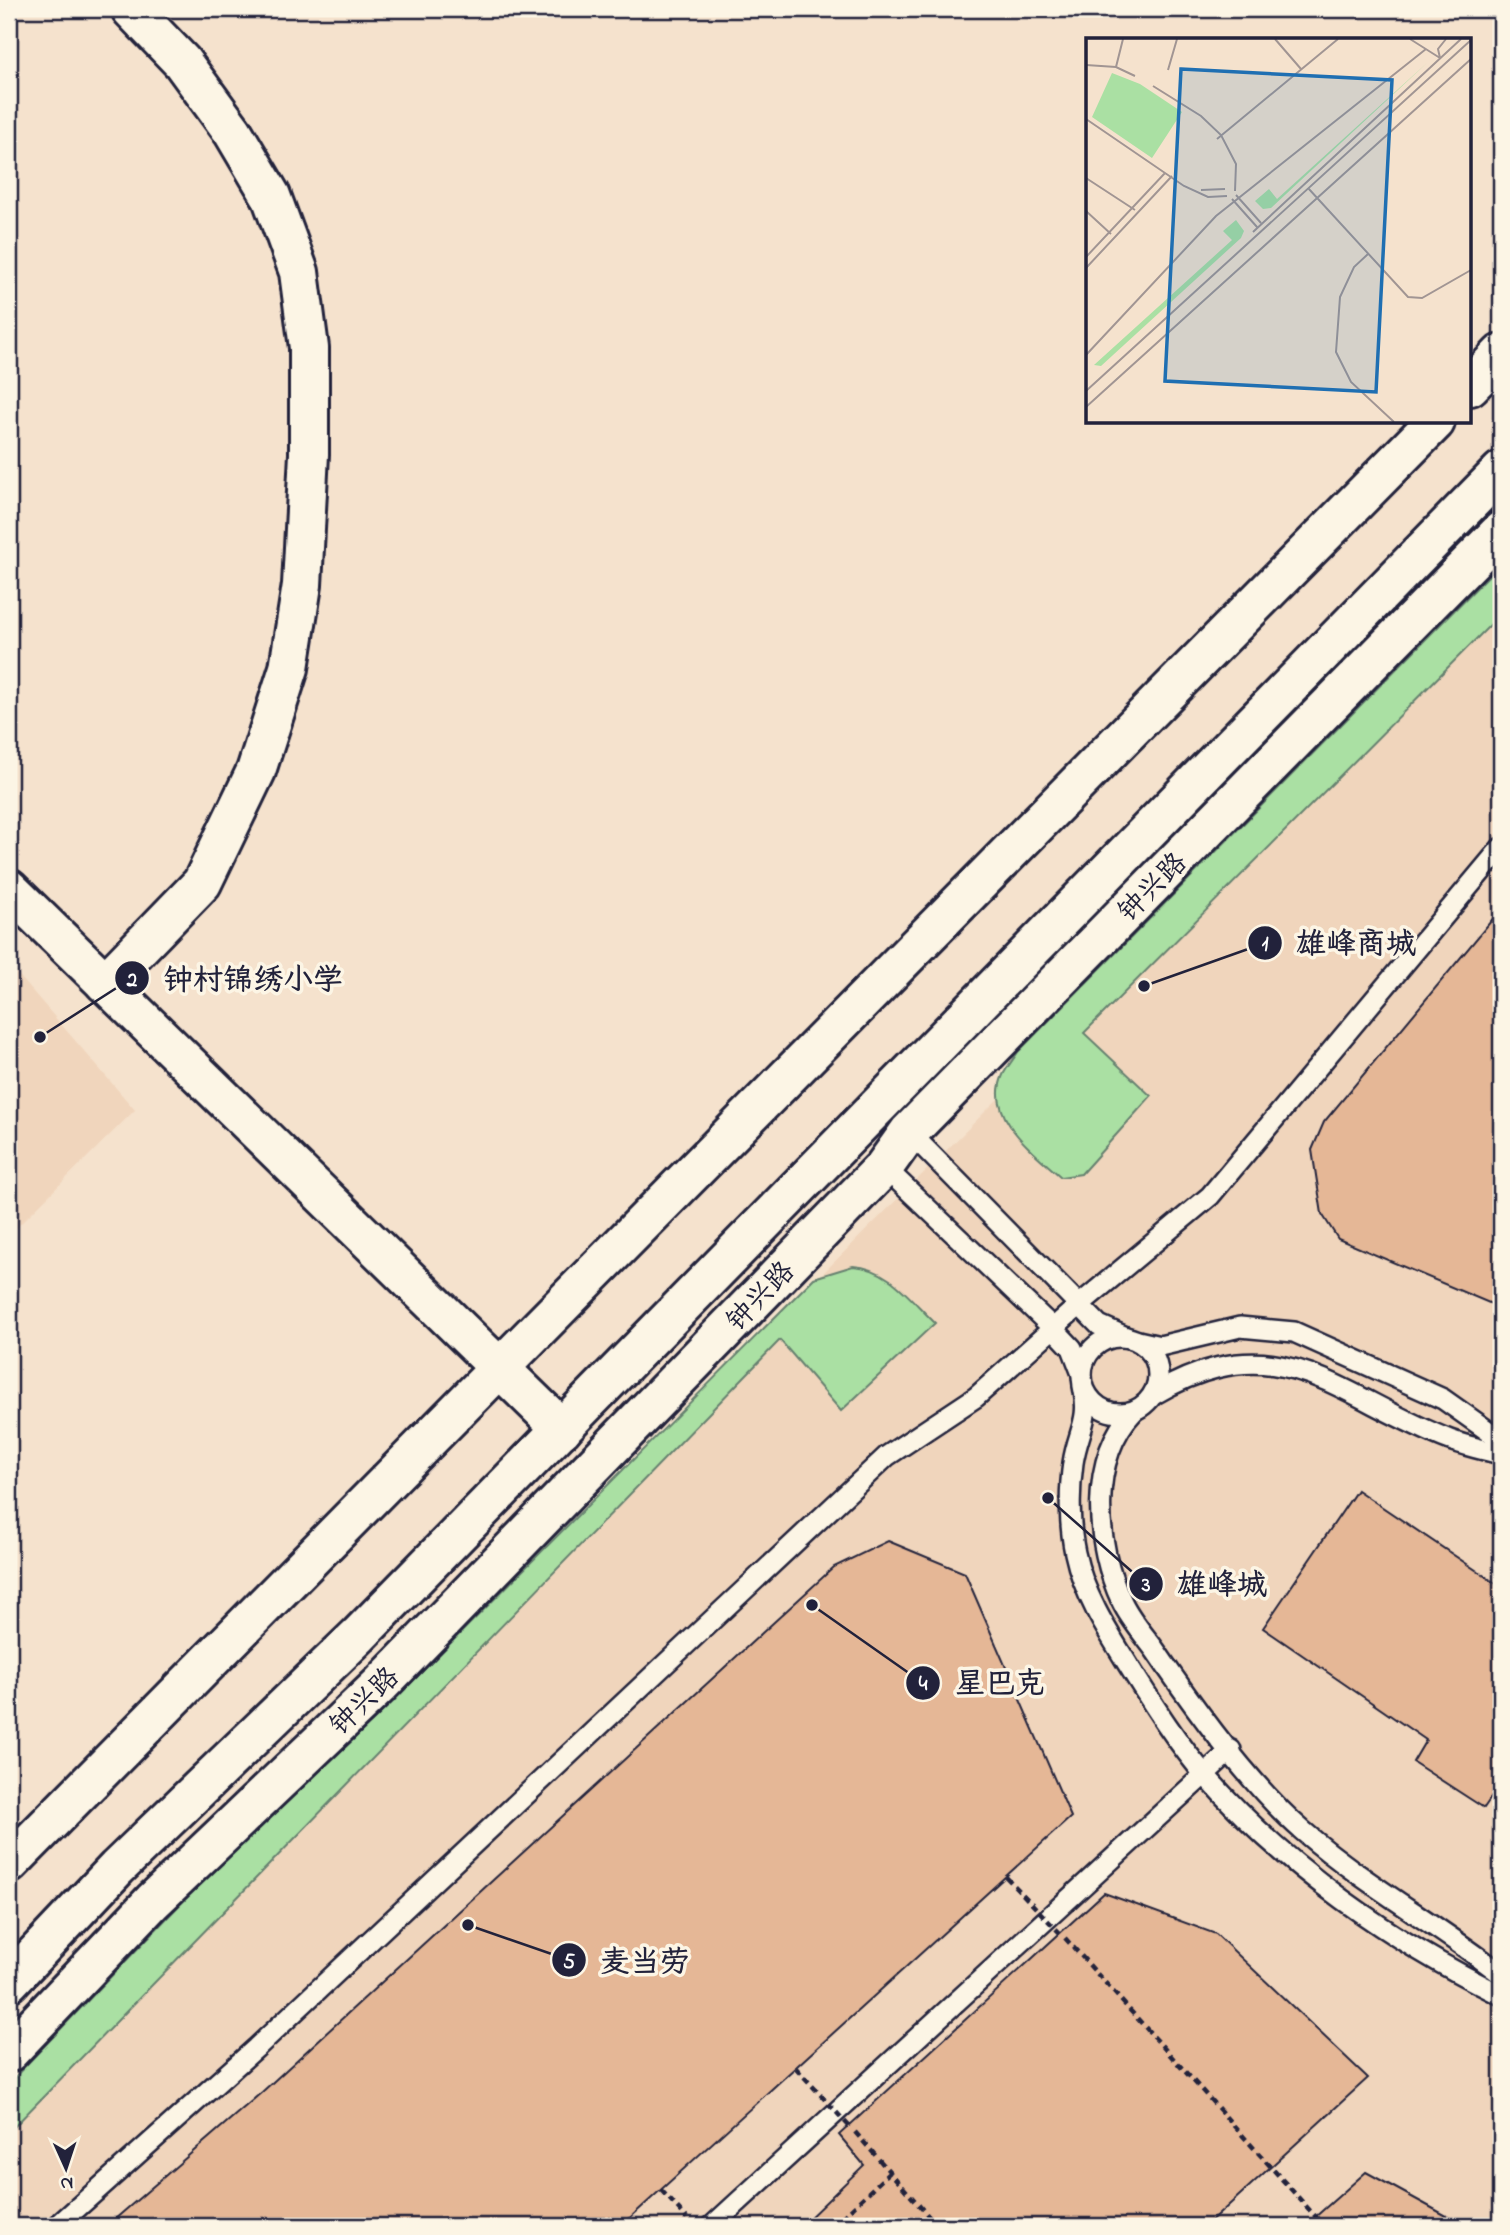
<svg xmlns="http://www.w3.org/2000/svg" width="1510" height="2235" viewBox="0 0 1510 2235" font-family="'Indie Flower','LXGW WenKai TC',sans-serif">
<style>
.built{fill:#f0d5bc}
.green{fill:#aae0a3;stroke:#66816f;stroke-width:2}
.building{fill:#e5b796;stroke:#22223b;stroke-width:2}
.lines{fill:none;stroke-linecap:round;stroke-linejoin:round}
.service-casing{stroke:#22223b;stroke-width:24}
.minor-casing{stroke:#22223b;stroke-width:44}
.secondary-casing{stroke:#22223b;stroke-width:44}
.path{stroke:#22223b;stroke-width:4.5;stroke-dasharray:7 5;stroke-linecap:butt}
.service{stroke:#fcf5e5;stroke-width:19}
.minor{stroke:#fcf5e5;stroke-width:38}
.secondary{stroke:#fcf5e5;stroke-width:38}
.path-bridge{stroke:#22223b;stroke-width:4.5;stroke-dasharray:7 5;stroke-linecap:butt}
.labels{text-anchor:middle;stroke-width:7;stroke-linejoin:round;paint-order:stroke}
.street-label{font-size:28px;fill:#22223b;stroke:#fcf5e5}
.inset-road{fill:none;stroke:#a19593;stroke-width:2}
.view{fill:#1f6fb2;fill-opacity:0.15;stroke:#1f6fb2;stroke-width:3.5}
.inset-edge{fill:none;stroke:#22223b;stroke-width:3.5}
.leader{fill:none;stroke:#22223b;stroke-width:2.5}
.callout-dot{fill:#22223b;stroke:#fcf5e5;stroke-width:2.5}
.mark-label{font-size:21px;text-anchor:middle;font-weight:bold;fill:#fff}
.callout-label{font-size:30px;text-anchor:middle;font-weight:bold;fill:#22223b;stroke:#fcf5e5;stroke-width:7;stroke-linejoin:round;paint-order:stroke}
</style>
<rect width="100%" height="100%" fill="#f5e2cd"/>
<filter id="ink" filterUnits="userSpaceOnUse"><feTurbulence type="fractalNoise" baseFrequency=".0143" numOctaves="2"/><feDisplacementMap in="SourceGraphic" scale="14" xChannelSelector="R" yChannelSelector="G"/><feConvolveMatrix kernelMatrix="1 2 1 2 8 2 1 2 1" color-interpolation-filters="sRGB"/></filter>
<g filter="url(#ink)">
<!-- built -->
<g class="built">
<polygon points="1501,563 1501,2226 9,2226 9,2083 212,1871 377,1717 999,1098 1002,1077 1018,1052"/>
<polygon points="9,964 135,1110 9,1235"/>
</g>
<!-- green -->
<g class="green">
<path d="M1501,563V614L1084,1033L1151,1096L1081,1174L1061,1177C1035,1153 984,1117 1003,1075C1007,1067 1013,1060 1018,1052Z"/>
<path d="M853,1266C889,1268 910,1299 935,1323L841,1411L780,1340L9,2132V2083L212,1871L377,1717L814,1278Z"/>
</g>
<!-- building -->
<g class="building">
<polygon points="1501,909 1501,1308 1338,1239 1322,1214 1312,1150 1324,1122"/>
<polygon points="1357,1490 1501,1587 1501,1783 1484,1808 1413,1762 1426,1740 1263,1628"/>
<polygon points="888,1541 965,1573 1071,1817 621,2226 107,2226 262,2092 834,1567"/>
<polygon points="1104,1893 1216,1934 1368,2078 1206,2226 801,2226 864,2165 839,2135"/>
<polygon points="1366,2172 1465,2226 1305,2226"/>
</g>
<g class="lines">
<!-- service casing -->
<g class="service-casing">
<g id="service">
<polyline points="909,1132 1099,1325 1126,1337"/>
<polyline points="884,1167 1054,1329 1072,1348 1082,1374"/>
<circle cx="1120" cy="1375" r="38"/>
<polyline points="1138,1341 1160,1346 1240,1327 1294,1332 1443,1399 1501,1440"/>
<path d="M1083,1386C1091,1421 1078,1430 1073,1463C1069,1490 1069,1525 1075,1553C1084,1596 1109,1634 1132,1671C1154,1706 1178,1744 1205,1775C1285,1867 1393,1942 1501,1995"/>
<path d="M1153,1395C1280,1320 1336,1396 1450,1440C1466,1446 1484,1450 1501,1454"/>
<path d="M1134,1411C1088,1459 1095,1545 1122,1602C1130,1619 1144,1635 1155,1650C1195,1709 1250,1785 1303,1831C1365,1885 1437,1924 1501,1974"/>
<polyline points="57,2226 256,2048 887,1456 976,1397 1079,1305 1210,1196 1501,848"/>
<polyline points="712,2226 1231,1750"/>
</g>
</g>
<!-- minor casing -->
<g class="minor-casing">
<g id="minor">
<polyline points="9,889 562,1429"/>
<polyline points="105,983 202,883 256,771 289,668 302,585 309,454 309,348 299,272 271,196 233,132 182,62 131,9"/>
</g>
</g>
<!-- secondary casing -->
<g class="secondary-casing">
<g id="secondary">
<polyline points="1470,386 1501,354"/>
<polyline points="9,1864 1435,422"/>
<polyline points="9,1982 117,1868 359,1635 1501,471"/>
<polyline points="9,2052 153,1901 379,1686 884,1167 909,1132 1501,531"/>
</g>
</g>
<!-- path -->
<g class="path">
<polyline points="1065,1938 1324,2226"/>
<polyline points="855,2132 937,2226"/>
<polyline points="661,2190 687,2218"/>
<polyline points="833,2226 890,2172"/>
</g>
<!-- service -->
<use href="#service" class="service"/>
<!-- minor -->
<use href="#minor" class="minor"/>
<!-- secondary -->
<use href="#secondary" class="secondary"/>
<!-- path-bridge -->
<g class="path-bridge">
<polyline points="1006,1877 1060,1933"/>
<polyline points="796,2068 849,2126"/>
</g>
</g>
</g>
<g class="labels">
<!-- street labels -->
<g class="street-label">
<text transform="translate(1151 886) rotate(-45)" y="10">钟兴路</text>
<text transform="translate(759 1295) rotate(-46)" y="10">钟兴路</text>
<text transform="translate(363 1700) rotate(-44)" y="10">钟兴路</text>
</g>
</g>
<!-- overview -->
<g transform="translate(1086 38)">
<rect width="385" height="385" fill="#f5e2cd"/>
<path d="M342,24L185,170L177,171L169,163L183,151L191,161ZM26,35L54,46L96,74L66,120L6,79ZM150,182L158,193L155,200L15,328L8,327L146,202L137,193Z" fill="#aae0a3"/>
<path class="inset-road" d="M189,1L215,31M324,1L354,20M354,20L352,11L360,1M0,27L30,29L49,38M30,29L37,1M82,32L91,1M67,48L115,78L135,97L150,126L149,153M0,81L98,148L122,159L141,158M131,101L252,1M0,140L49,172M222,150L322,259L336,260L385,232M115,152L139,151M150,157L175,185M146,161L171,189M0,173L25,196M167,194L375,1M282,216L268,229L254,259L250,314L265,344L308,384M0,219L79,135M0,230L86,138M0,317L130,178L340,11M0,353L385,2M0,369L385,21"/>
<path class="view" d="M95,31L306,42L290,354L79,343Z"/>
<rect width="385" height="385" class="inset-edge"/>
</g>
<!-- callouts -->
<path class="leader" d="M1144 986L1265 943M40 1037L132 978M1048 1498L1146 1584M812 1605L923 1683M468 1925L569 1960"/>
<g class="callout-dot">
<circle cx="1144" cy="986" r="7"/>
<circle cx="40" cy="1037" r="7"/>
<circle cx="1048" cy="1498" r="7"/>
<circle cx="812" cy="1605" r="7"/>
<circle cx="468" cy="1925" r="7"/>
<circle cx="1265" cy="943" r="18"/>
<circle cx="132" cy="978" r="18"/>
<circle cx="1146" cy="1584" r="18"/>
<circle cx="923" cy="1683" r="18"/>
<circle cx="569" cy="1960" r="18"/>
</g>
<g class="mark-label">
<text x="1265" y="950">1</text>
<text x="132" y="986">2</text>
<text x="1146" y="1591">3</text>
<text x="923" y="1690">4</text>
<text x="569" y="1968">5</text>
</g>
<g class="callout-label">
<text x="1356" y="953">雄峰商城</text>
<text x="253" y="989">钟村锦绣小学</text>
<text x="1222" y="1594">雄峰城</text>
<text x="1000" y="1693">星巴克</text>
<text x="645" y="1971">麦当劳</text>
</g>
<!-- margin -->
<rect width="1510" height="2235" fill="none" stroke="#fcf5e5" stroke-width="35"/>
<rect x="18" y="18" width="1475" height="2200" fill="none" stroke="#22223b" stroke-width="2.5" filter="url(#ink)"/>
<!-- north arrow -->
<g transform="translate(66 2168) rotate(177)" stroke="#fcf5e5" stroke-width="5" paint-order="stroke">
<path d="M0-5L12 26L0 18L-12 26Z" fill="#22223b"/>
<text y="-10" font-size="19" font-weight="bold" text-anchor="middle" fill="#22223b">N</text>
</g>
</svg>
